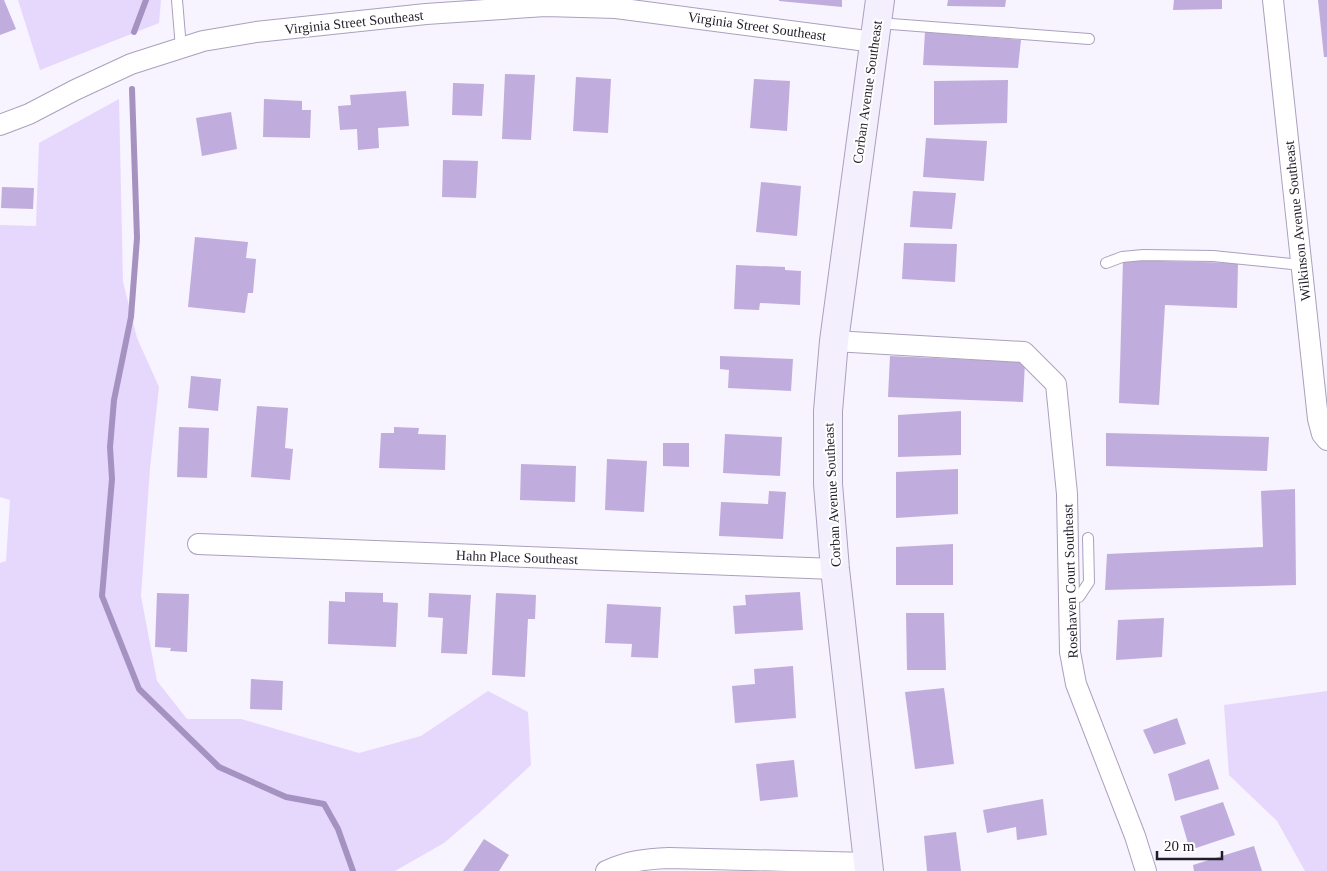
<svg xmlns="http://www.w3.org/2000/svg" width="1327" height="871" viewBox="0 0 1327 871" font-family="'Times New Roman',serif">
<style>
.green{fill:#e6d8fc}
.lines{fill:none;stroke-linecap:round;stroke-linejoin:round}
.stream{stroke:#a592c1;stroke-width:6}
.building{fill:#c0addd}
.lane-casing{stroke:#aba0bd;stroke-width:12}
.street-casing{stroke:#aba0bd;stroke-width:22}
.secondary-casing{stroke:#aba0bd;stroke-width:30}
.lane{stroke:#fff;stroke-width:10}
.street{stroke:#fff;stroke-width:20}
.secondary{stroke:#f4effd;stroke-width:28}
.labels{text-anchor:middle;stroke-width:4;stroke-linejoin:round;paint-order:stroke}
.street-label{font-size:14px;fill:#211d28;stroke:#fff}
</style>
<rect width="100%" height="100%" fill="#f7f3ff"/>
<!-- green -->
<g class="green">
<polygon points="18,0 161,0 159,23 40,70"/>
<polygon points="119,99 123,282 137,338 159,387 150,468 141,596 157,681 187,719 241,719 359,753 421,736 488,691 528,712 531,765 479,813 444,843 395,871 0,871 0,563 6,561 10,500 0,497 0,225 36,226 39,143"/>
<polygon points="1327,691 1327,871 1305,871 1277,821 1229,775 1224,705"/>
</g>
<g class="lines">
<!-- stream -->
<g class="stream">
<polyline points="134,32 146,0"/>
<polyline points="132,89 137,238 131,317 114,400 110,447 112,479 102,596 139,689 219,767 286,797 324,804 338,829 353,871"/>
</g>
</g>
<!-- building -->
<g class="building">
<polygon points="0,0 4,0 16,29 0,35"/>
<polygon points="779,0 842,0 842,7 779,1"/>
<polygon points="948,0 1006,0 1005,7 947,6"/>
<polygon points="1174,0 1222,0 1222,9 1173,10"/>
<polygon points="1318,0 1327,0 1327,57 1324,57"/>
<polygon points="925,32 1021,40 1018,68 923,65"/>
<polygon points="505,74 535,75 531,140 502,139"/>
<polygon points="576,77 611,79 608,133 573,131"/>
<polygon points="754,79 790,81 787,131 750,128"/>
<polygon points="1008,80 1007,123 934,125 934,81"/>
<polygon points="453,83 484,84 482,116 452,115"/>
<polygon points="406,91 409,126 378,128 379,148 358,150 357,129 340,130 338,106 351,105 350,95"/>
<polygon points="264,99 302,101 302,110 311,110 310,138 263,137"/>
<polygon points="231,112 237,149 202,156 196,118"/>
<polygon points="926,138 987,141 984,181 923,177"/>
<polygon points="443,160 478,161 476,198 442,197"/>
<polygon points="761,182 801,186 797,236 756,232"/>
<polygon points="2,187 34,188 33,209 1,208"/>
<polygon points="913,191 956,193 952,229 910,227"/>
<polygon points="195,237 248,242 246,258 256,259 253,293 248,293 245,313 188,307"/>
<polygon points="904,243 957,244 955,282 902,279"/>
<polygon points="1123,260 1238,263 1237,308 1165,305 1159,405 1119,403"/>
<polygon points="736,265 785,267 785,270 801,271 800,305 760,303 759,310 734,309"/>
<polygon points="720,356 793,359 791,391 728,388 729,370 720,369"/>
<polygon points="890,356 1025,362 1023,402 888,397"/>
<polygon points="191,376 221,379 218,411 188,408"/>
<polygon points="257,406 288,408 285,448 293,449 290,480 251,477"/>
<polygon points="961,411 961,455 898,457 898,415"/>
<polygon points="179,427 209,428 207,478 177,477"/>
<polygon points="394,427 419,428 418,434 446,435 445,470 379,468 381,433 394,433"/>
<polygon points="1106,433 1269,437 1267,471 1106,466"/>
<polygon points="725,434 782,437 780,476 723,473"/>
<polygon points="663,443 689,443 689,467 663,466"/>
<polygon points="607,459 647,461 644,512 605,510"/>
<polygon points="521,464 576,466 575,502 520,500"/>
<polygon points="958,469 958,514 896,518 896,472"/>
<polygon points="1295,489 1296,585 1105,590 1107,554 1263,547 1261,491"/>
<polygon points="769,491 786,492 783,539 719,536 721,502 768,504"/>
<polygon points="953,544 953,585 896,585 896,547"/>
<polygon points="345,592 383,593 383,602 398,603 396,647 328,644 329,601 345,602"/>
<polygon points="800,592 803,630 735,634 733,606 746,605 745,595"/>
<polygon points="157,593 189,594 187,652 170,651 171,648 155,647"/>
<polygon points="429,593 471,595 467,654 441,653 443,618 428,617"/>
<polygon points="496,593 536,595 535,619 528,619 525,677 492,675"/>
<polygon points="607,604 661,607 658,658 631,657 632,644 605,643"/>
<polygon points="906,613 944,613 946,670 907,670"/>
<polygon points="1164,618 1162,657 1116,660 1118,620"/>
<polygon points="793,666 796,718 735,723 732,686 755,684 754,669"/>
<polygon points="251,679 283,681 282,710 250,709"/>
<polygon points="944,688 954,764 915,769 905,692"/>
<polygon points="1177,718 1186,744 1154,754 1143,730"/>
<polygon points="1209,759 1219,789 1175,801 1168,774"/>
<polygon points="794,760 798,797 760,801 756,764"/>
<polygon points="1043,799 1047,835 1017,840 1016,827 987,833 983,810"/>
<polygon points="1223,802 1235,835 1190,850 1180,816"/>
<polygon points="956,832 961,871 927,871 924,836"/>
<polygon points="484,839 509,855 499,871 463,871"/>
<polygon points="1254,846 1262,871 1194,871 1193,865"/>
</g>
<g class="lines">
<!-- lane casing -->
<g class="lane-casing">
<g id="lane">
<polyline points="177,0 181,48"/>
<polyline points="878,23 1089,39"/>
<polyline points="1106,263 1122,257 1143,255 1213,256 1301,265"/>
<polyline points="1069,597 1079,597 1089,582 1088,538"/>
</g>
</g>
<!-- street casing -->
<g class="street-casing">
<g id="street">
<polyline points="1273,0 1318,419 1322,434 1327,440"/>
<polyline points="0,125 29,114 75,90 131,64 203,41 256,32 426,14 545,6 616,8 874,42"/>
<polyline points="834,341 1024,352 1056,384 1067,494 1070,652 1076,684 1135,836 1146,871"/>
<polyline points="198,544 835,569"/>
<path d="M606,871C628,861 645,859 669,858L868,863"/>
</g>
</g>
<!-- secondary casing -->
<g class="secondary-casing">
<polyline id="secondary" points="869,871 835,569 828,484 828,411 834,341 880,0"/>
</g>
<!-- lane -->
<use href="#lane" class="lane"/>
<!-- street -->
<use href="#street" class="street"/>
<!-- secondary -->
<use href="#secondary" class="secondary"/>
</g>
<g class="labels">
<!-- street labels -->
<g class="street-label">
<text transform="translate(354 22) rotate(-6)" y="5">Virginia Street Southeast</text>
<text transform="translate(757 26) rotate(8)" y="5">Virginia Street Southeast</text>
<text transform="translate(867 92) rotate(-82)" y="5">Corban Avenue Southeast</text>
<text transform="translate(1297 221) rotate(-96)" y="5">Wilkinson Avenue Southeast</text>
<text transform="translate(832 495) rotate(-93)" y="5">Corban Avenue Southeast</text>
<text transform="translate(517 557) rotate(2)" y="5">Hahn Place Southeast</text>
<text transform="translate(1070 581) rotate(-92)" y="5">Rosehaven Court Southeast</text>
</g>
</g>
<!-- scale -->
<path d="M1157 851v8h65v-8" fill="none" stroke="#211d28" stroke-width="2.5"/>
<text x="1164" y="851" font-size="15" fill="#211d28" stroke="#ffffff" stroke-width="4" paint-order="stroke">20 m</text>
</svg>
